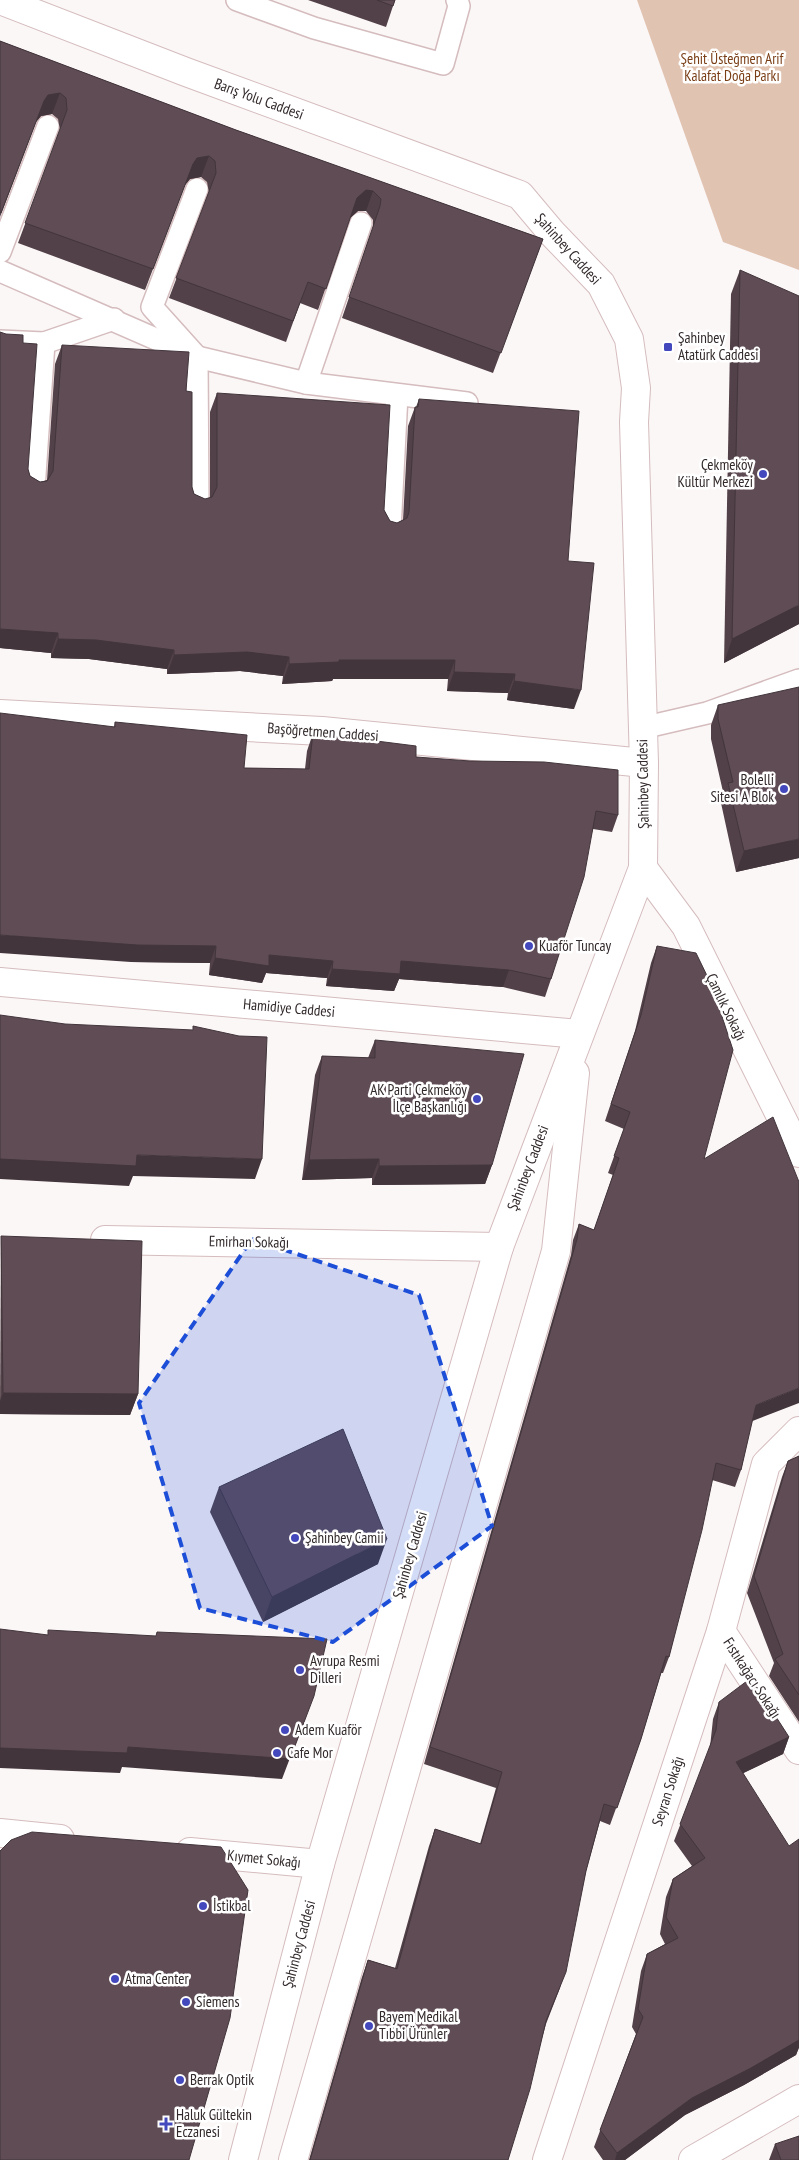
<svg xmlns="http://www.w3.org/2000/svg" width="799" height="2160" viewBox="0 0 799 2160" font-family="'PT Sans Narrow',sans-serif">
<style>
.green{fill:#e1c3b2}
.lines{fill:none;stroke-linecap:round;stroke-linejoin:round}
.lane-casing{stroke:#d5bcbe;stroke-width:24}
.street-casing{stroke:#d5bcbe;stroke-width:30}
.secondary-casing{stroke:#d5bcbe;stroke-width:30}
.lane{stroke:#fff;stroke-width:21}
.street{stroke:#fff;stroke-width:28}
.secondary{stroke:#fff;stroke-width:28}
.wall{fill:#524148}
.shaded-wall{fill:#42353b}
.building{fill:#5f4c54;stroke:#42353b}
.marked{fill:#1d4ed8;fill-opacity:0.2;stroke:#1d4ed8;stroke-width:4;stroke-dasharray:10 6;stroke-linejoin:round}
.poi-dot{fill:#4349bd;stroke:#fff;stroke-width:2}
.labels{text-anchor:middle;stroke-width:5;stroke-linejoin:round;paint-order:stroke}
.park-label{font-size:15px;fill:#7a3e16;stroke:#fff}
.street-label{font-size:15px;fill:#32292a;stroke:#fff}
.poi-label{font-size:15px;fill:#32292a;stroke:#fff;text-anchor:start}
</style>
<rect width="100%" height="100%" fill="#fcf7f7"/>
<!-- green -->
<polygon class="green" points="637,0 799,0 799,270 723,242"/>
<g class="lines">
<!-- lane casing -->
<g class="lane-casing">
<g id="lane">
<polyline points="237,0 314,28 443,64 459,6 457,0"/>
<polyline points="197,189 152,307 197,357 198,506"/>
<polyline points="0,252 48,126"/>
<polyline points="0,271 197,357 306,383 467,403"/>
<polyline points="0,341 44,343"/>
<polyline points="306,383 361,223"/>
<polyline points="34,489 44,343 114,319"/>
<polyline points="390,530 397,395"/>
<polyline points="642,728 707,713 799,680"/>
</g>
</g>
<!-- street casing -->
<g class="street-casing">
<g id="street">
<polyline points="0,714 322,731 644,763"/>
<polyline points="0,982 579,1034"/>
<polyline points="105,1240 499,1247"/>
<polyline points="721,1631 799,1750"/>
<polyline points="0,1833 60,1839"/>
<polyline points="190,1852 320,1864"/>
<polyline points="547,2160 721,1631 766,1464 799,1431"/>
</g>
</g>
<!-- secondary casing -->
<g class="secondary-casing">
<g id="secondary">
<polyline points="0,0 186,72 520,195 552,233 601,284 629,339 636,388 634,422 644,763 643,868 499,1247 320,1864 243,2160"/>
<polyline points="643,868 686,926 799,1153"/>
<polyline points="293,2160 556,1251 575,1073"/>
<polyline points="693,2160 799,2099"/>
</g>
</g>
<!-- lane -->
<use href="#lane" class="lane"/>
<!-- street -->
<use href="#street" class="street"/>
<!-- secondary -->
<use href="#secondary" class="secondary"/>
</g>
<!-- wall -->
<g class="wall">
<polygon points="308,0 395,0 386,27"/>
<polygon points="0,41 236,130 543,239 493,373 342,318 373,227 373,220 366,211 358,211 350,218 318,310 300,303 286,342 169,298 209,193 207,182 201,177 190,179 185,185 145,290 18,243 60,130 58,119 52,114 41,116 36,122 0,217"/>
<polygon points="740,270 799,624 724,663 731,294"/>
<polygon points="23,343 28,469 30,476 40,482 47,480 55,364 62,345 186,391 192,487 194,494 205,499 210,498 210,412 217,393 384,510 390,521 397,523 403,520 408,426 415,407 416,407 419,399 568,561 574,709 507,700 508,693 447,691 448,679 333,679 332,681 282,684 283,676 240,671 167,674 167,669 89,659 51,658 51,653 0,648"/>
<polygon points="718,705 799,858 736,872 721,803 724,796 711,739 711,725"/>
<polygon points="115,722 244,768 305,769 307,751 313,733 416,757 618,815 612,832 593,829 551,979 545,997 503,987 399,979 394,991 326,986 327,978 266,973 262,983 209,975 210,963 131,962 114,727"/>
<polygon points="657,946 704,1159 752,1421 741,1470 735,1487 712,1480 669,1657 663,1673 661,1673 641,1739 610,1825 600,1821 586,1871 560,1988 546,2024 508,2160 309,2160 362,1977 368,1960 395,1968 429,1846 435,1829 480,1844 496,1788 424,1764 571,1255 573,1240 579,1224 594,1230 613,1175 608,1173 624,1129 605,1121 635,1031 651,963"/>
<polygon points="375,1040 492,1165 485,1184 372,1185 372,1178 302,1180 315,1075 322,1056 368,1058"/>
<polygon points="1,1236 138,1394 130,1415 0,1414"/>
<polygon points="799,1456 799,1722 769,1676 774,1663 747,1593 782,1477 788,1461"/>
<polygon points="219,1487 378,1564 263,1622 210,1512"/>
<polygon points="719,1702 789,1737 783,1754 743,1773 798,2049 796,2055 744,2085 685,2115 625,2160 603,2160 594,2147 636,2034 632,2027 641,1971 647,1954 665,1944 660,1934 666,1897 673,1879 692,1866 674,1841 710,1747 713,1719"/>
<polygon points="775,2144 799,2160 769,2160"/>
</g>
<!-- shaded-wall -->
<g class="shaded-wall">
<polygon points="60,93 52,114 41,116 36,122 0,217 44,101 48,95"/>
<polygon points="209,156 201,177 190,179 185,185 145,290 193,164 197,158"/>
<polygon points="366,190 373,191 366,211 358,211 349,219 357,198"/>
<polygon points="799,605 799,624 724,663 732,639"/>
<polygon points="0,629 58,633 51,653 0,648"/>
<polygon points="58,639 96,640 174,650 167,669 89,659 51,658"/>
<polygon points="247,652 289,657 283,676 240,671 167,674 174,655"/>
<polygon points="339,660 455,660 448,679 333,679 332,681 282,684 289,664"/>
<polygon points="454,672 515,674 508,693 447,691"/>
<polygon points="514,681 581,690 574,709 507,700"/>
<polygon points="799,839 799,858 736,872 744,851"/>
<polygon points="0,935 216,946 210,963 131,962 0,953"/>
<polygon points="269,955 333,961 327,978 266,973 262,983 209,975 215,958"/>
<polygon points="401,961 509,970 503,987 399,979 394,991 326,986 332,969"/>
<polygon points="137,1155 262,1159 255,1179 133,1176 129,1186 0,1179 0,1159"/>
<polygon points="379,1159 372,1178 302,1180 309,1160"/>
<polygon points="492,1165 485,1184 372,1185 379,1166"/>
<polygon points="799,1388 799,1403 750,1422 756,1405"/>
<polygon points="3,1393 138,1394 130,1415 0,1414 0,1401"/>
<polygon points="387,1539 378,1564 263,1622 272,1597"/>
<polygon points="306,1716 282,1779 122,1767 120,1773 0,1768 0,1748 128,1747"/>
<polygon points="789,1737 783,1754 729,1780 736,1762"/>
<polygon points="799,2038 799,2048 796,2055 744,2085 685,2115 625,2160 615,2160 617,2153 692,2098"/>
</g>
<!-- building -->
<g class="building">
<polygon points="377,0 395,0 393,6"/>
<polygon points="0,41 236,130 543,239 501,353 349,297 380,206 381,199 373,191 366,190 357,198 326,289 308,282 293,321 176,278 216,173 215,161 209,156 197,158 193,164 153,269 25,223 67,110 66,98 60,93 48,95 44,101 1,213 0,212"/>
<polygon points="740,270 799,296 799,605 732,639"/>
<polygon points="0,332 6,334 23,335 23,343 37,344 28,469 30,476 40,482 47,481 53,471 62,345 189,352 186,391 192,392 192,487 194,494 205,499 212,497 217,487 217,393 390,405 384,510 390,521 397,523 407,518 409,512 415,407 418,407 419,399 579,411 568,561 594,563 581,690 514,681 515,674 454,672 455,660 339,660 339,662 289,664 289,657 247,652 174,655 174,650 96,640 58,639 58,633 0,629"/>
<polygon points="799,687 799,839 744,851 728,783 733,782 718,719 718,705"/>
<polygon points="0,713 115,727 115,722 247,735 244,768 309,769 313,733 416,746 416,757 470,761 544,762 618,770 618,815 596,811 584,877 551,979 509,970 401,961 400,974 332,969 333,961 269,955 269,966 215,958 216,946 137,945 0,935"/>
<polygon points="657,946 696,953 712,986 733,1050 704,1159 773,1117 799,1182 799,1388 756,1405 741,1470 716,1463 702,1530 669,1657 666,1656 641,1739 617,1808 604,1804 586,1871 566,1972 546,2021 530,2089 508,2160 310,2160 368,1960 397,1969 435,1829 481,1844 502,1772 430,1747 577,1239 579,1224 594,1230 619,1158 614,1156 630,1112 611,1104 641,1015"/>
<polygon points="0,1015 65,1024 193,1030 193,1026 239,1036 267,1037 262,1159 137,1155 136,1166 0,1159"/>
<polygon points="375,1040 524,1054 492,1165 379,1166 379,1159 309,1160 322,1056 375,1058"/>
<polygon points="1,1236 142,1241 138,1394 3,1393"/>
<polygon points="343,1429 387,1539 272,1597 219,1487"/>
<polygon points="799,1456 799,1695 775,1659 783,1654 754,1576 788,1461"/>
<polygon points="0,1629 48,1635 48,1630 156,1636 157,1632 327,1639 314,1696 290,1759 128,1747 127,1753 0,1748"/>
<polygon points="751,1678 789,1737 736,1762 789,1846 799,1839 799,2040 751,2068 692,2098 617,2153 600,2130 643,2017 638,2009 647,1954 678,1938 666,1917 673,1879 705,1858 680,1824 716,1730 719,1702"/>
<polygon points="32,1832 221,1847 248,1890 230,2018 189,2160 0,2160 0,1851 11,1840"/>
<polygon points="799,2136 799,2160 781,2160 775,2144"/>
</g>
<!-- marked area -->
<path class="marked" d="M252,1239L419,1295L492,1526L333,1642L200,1608L139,1403Z"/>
<!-- markers -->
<g class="poi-dot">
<rect x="663" y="342" width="10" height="10" rx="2.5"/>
<circle cx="763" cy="474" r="5"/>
<circle cx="784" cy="789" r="5"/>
<circle cx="529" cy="946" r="5"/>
<circle cx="477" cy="1099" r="5"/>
<circle cx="295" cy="1538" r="5"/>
<circle cx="300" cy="1670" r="5"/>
<circle cx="285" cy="1730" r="5"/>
<circle cx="277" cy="1753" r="5"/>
<circle cx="203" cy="1906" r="5"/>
<circle cx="115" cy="1979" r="5"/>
<circle cx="186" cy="2002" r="5"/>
<circle cx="369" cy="2026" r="5"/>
<circle cx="180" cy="2080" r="5"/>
<path d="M163.5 2116.5h5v5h5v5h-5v5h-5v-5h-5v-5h5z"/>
</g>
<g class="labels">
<!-- park labels -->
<g class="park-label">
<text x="732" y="64">Şehit Üsteğmen Arif<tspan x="732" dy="17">Kalafat Doğa Parkı</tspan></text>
</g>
<!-- street labels -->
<g class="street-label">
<text transform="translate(259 99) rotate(20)" y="5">Barış Yolu Caddesi</text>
<text transform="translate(568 249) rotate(48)" y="5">Şahinbey Caddesi</text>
<text transform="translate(323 732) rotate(4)" y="5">Başöğretmen Caddesi</text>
<text transform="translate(643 784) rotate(-91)" y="5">Şahinbey Caddesi</text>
<text transform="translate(726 1007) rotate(64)" y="5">Çamlık Sokağı</text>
<text transform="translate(289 1008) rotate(5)" y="5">Hamidiye Caddesi</text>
<text transform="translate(528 1168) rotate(-69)" y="5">Şahinbey Caddesi</text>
<text transform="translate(249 1242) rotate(1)" y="5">Emirhan Sokağı</text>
<text transform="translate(410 1555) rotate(-74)" y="5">Şahinbey Caddesi</text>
<text transform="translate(752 1678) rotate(57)" y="5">Fıstıkağacı Sokağı</text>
<text transform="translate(668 1791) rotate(-72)" y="5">Seyran Sokağı</text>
<text transform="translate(264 1859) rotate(6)" y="5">Kıymet Sokağı</text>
<text transform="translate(299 1944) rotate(-75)" y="5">Şahinbey Caddesi</text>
</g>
<!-- poi labels -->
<g class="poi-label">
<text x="678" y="343">Şahinbey<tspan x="678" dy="17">Atatürk Caddesi</tspan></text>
<text x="753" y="470" text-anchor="end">Çekmeköy<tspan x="753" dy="17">Kültür Merkezi</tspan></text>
<text x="774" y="785" text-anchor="end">Bolelli<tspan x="774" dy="17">Sitesi A Blok</tspan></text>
<text x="539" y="951">Kuaför Tuncay</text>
<text x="467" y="1095" text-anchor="end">AK Parti Çekmeköy<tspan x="467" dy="17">İlçe Başkanlığı</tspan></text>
<text x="305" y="1543">Şahinbey Camii</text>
<text x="310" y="1666">Avrupa Resmi<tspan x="310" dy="17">Dilleri</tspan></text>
<text x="295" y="1735">Adem Kuaför</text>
<text x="287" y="1758">Cafe Mor</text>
<text x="213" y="1911">İstikbal</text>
<text x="125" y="1984">Atma Center</text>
<text x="196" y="2007">Siemens</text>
<text x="379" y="2022">Bayem Medikal<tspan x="379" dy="17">Tıbbi Ürünler</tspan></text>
<text x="190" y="2085">Berrak Optik</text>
<text x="176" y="2120">Haluk Gültekin<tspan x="176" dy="17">Eczanesi</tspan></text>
</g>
</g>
</svg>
